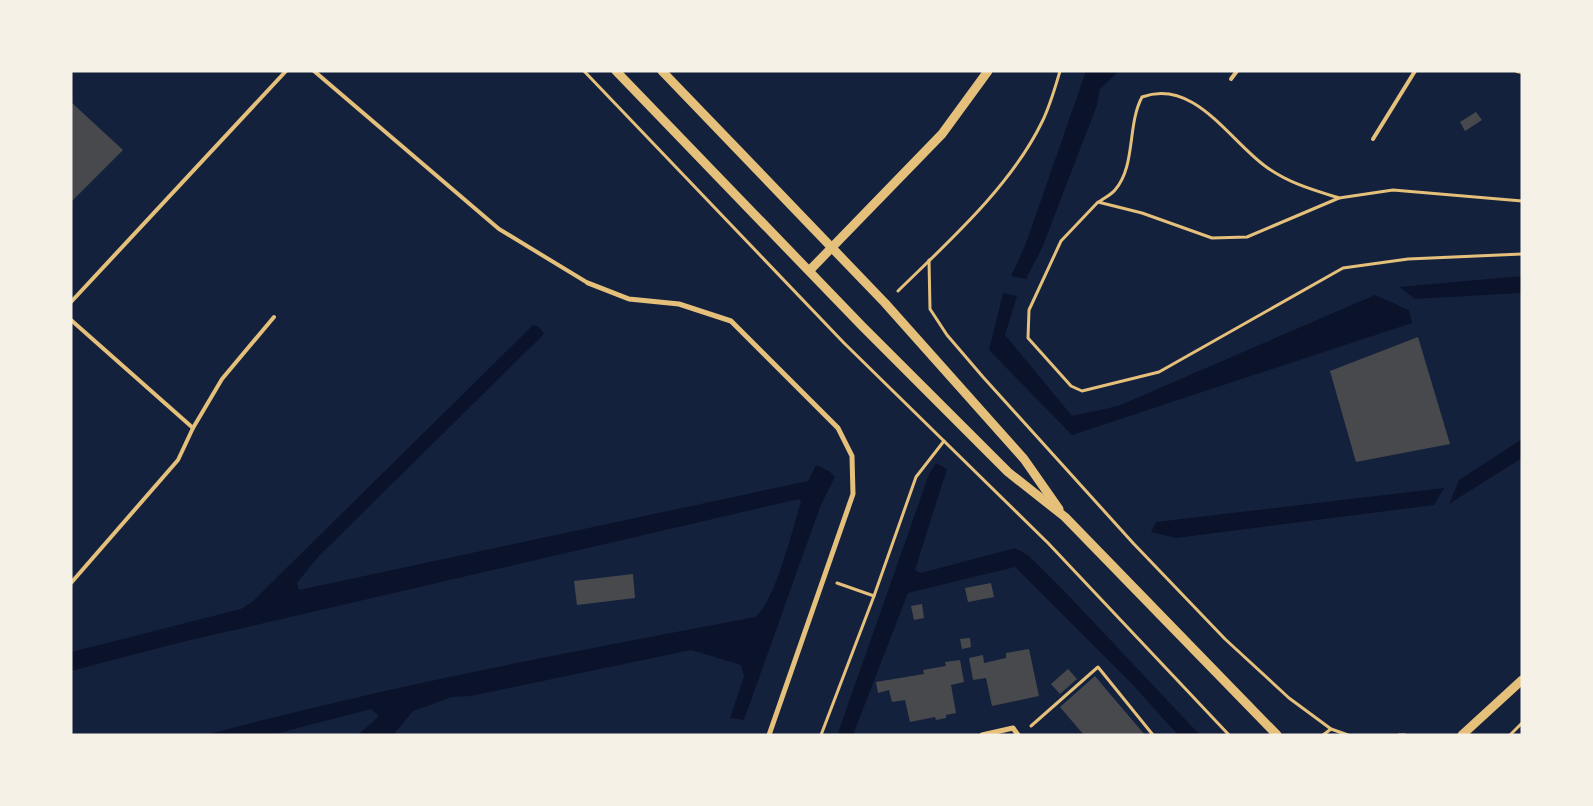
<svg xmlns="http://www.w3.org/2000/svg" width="1593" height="806" viewBox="0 0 1593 806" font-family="'Fira Sans',sans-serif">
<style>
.water{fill:#0b132b}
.building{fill:#48494c}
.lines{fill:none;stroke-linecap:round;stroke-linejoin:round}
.path{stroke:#e5c07b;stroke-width:3}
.service{stroke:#e5c07b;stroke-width:4}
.minor{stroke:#e5c07b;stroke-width:5}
.tertiary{stroke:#e5c07b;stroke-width:9}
</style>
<rect width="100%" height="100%" fill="#14213d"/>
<!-- water -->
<g class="water">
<polygon points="1086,71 1119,71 1100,89 1097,105 1042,248 1026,279 1011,276 1025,246"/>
<polygon points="1522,276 1522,293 1415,299 1399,287"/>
<polygon points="1003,293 1017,296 1005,335 1072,416 1118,406 1375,295 1409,310 1412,323 1072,435 989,350"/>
<path d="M533,325L539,327L544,334L318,557L297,583L299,590L808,481L816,465L829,471L835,477L820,507L744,720L730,718L744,676L741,665L691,650L471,696L452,697L413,711L393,735H358L379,716L371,709L271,735H206C386,686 571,652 755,617C776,601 792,529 801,502L799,499L178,643L71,671V652L241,609L252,602Z"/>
<polygon points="1522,439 1522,458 1449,504 1459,480"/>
<polygon points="936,463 947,469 915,570 921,573 1015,548 1029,556 1068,595 1200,735 1178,735 1132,684 1015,567 908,593 853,735 838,733 929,474"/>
<polygon points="1444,488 1434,505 1176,538 1151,532 1156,522"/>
</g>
<!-- building -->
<g class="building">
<polygon points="71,102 123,150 71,202"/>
<polygon points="1476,112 1482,120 1465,131 1460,122"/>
<polygon points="1418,337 1450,444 1356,462 1330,371"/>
<polygon points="633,574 635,598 577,605 574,581"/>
<polygon points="991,583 994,597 968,602 965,588"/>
<polygon points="922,604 924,618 914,620 911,606"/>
<polygon points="970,638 971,647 962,649 960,639"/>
<polygon points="1029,649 1039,696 992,706 986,678 973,680 969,658 983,655 984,663 1006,658 1006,653"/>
<polygon points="960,660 964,682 951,685 956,713 946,715 946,718 936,720 935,717 910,722 905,700 892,702 889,690 878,693 876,682 924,674 923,670 946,666 945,662"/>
<polygon points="1068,669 1077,679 1060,694 1051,684"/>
<polygon points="1095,676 1110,694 1145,735 1084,735 1060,707"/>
</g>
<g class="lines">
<!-- path -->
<g class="path">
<polyline points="584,71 844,343 1048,543 1229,735"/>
<polyline points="1522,201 1393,190 1339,198 1247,237 1212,238 1142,213 1098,202 1061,241 1029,310 1028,338 1071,386 1082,391 1159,372 1343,268 1408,259 1522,254"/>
<path d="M1099,202C1104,198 1111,195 1115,190C1136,166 1127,125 1142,97C1194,78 1229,140 1265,166C1288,183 1313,190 1339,198"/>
<polyline points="929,260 930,309 947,335 983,377 1133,543 1225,639 1289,698 1331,729"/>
<path d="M898,291C948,242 1011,186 1042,122C1050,106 1055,88 1060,71"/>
<polyline points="837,583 874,596"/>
<polyline points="1031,726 1098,667 1153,735"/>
<polyline points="821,735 874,596 916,477 944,441"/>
<polyline points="1323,735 1331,729 1348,735"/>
<polyline points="1399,735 1405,735"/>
<polyline points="1510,735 1522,723"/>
</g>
<!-- service -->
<g class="service">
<polyline points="314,71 499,229 588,283"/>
<polyline points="1517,71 1522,72"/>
<polyline points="1231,79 1237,71"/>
<polyline points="1373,139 1415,71"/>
<polyline points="71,302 286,71"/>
<polyline points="71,320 193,428"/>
<polyline points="71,583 178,460 193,428 222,379 274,317"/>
</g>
<!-- minor -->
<g class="minor">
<polyline points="588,283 629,299 679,304 731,321 838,428 852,456 853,494 769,735"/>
<polyline points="982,735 1013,728 1018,735"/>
</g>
<!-- tertiary -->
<g class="tertiary">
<polyline points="616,71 862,326 1008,472 1065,517 1277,735"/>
<polyline points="662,71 885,303 1024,459 1059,509"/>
<polyline points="810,270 942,134 988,71"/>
<polyline points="1462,735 1522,680"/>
</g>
</g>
<!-- border -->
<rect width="1593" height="806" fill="none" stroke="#f6f1e7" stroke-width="145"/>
</svg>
